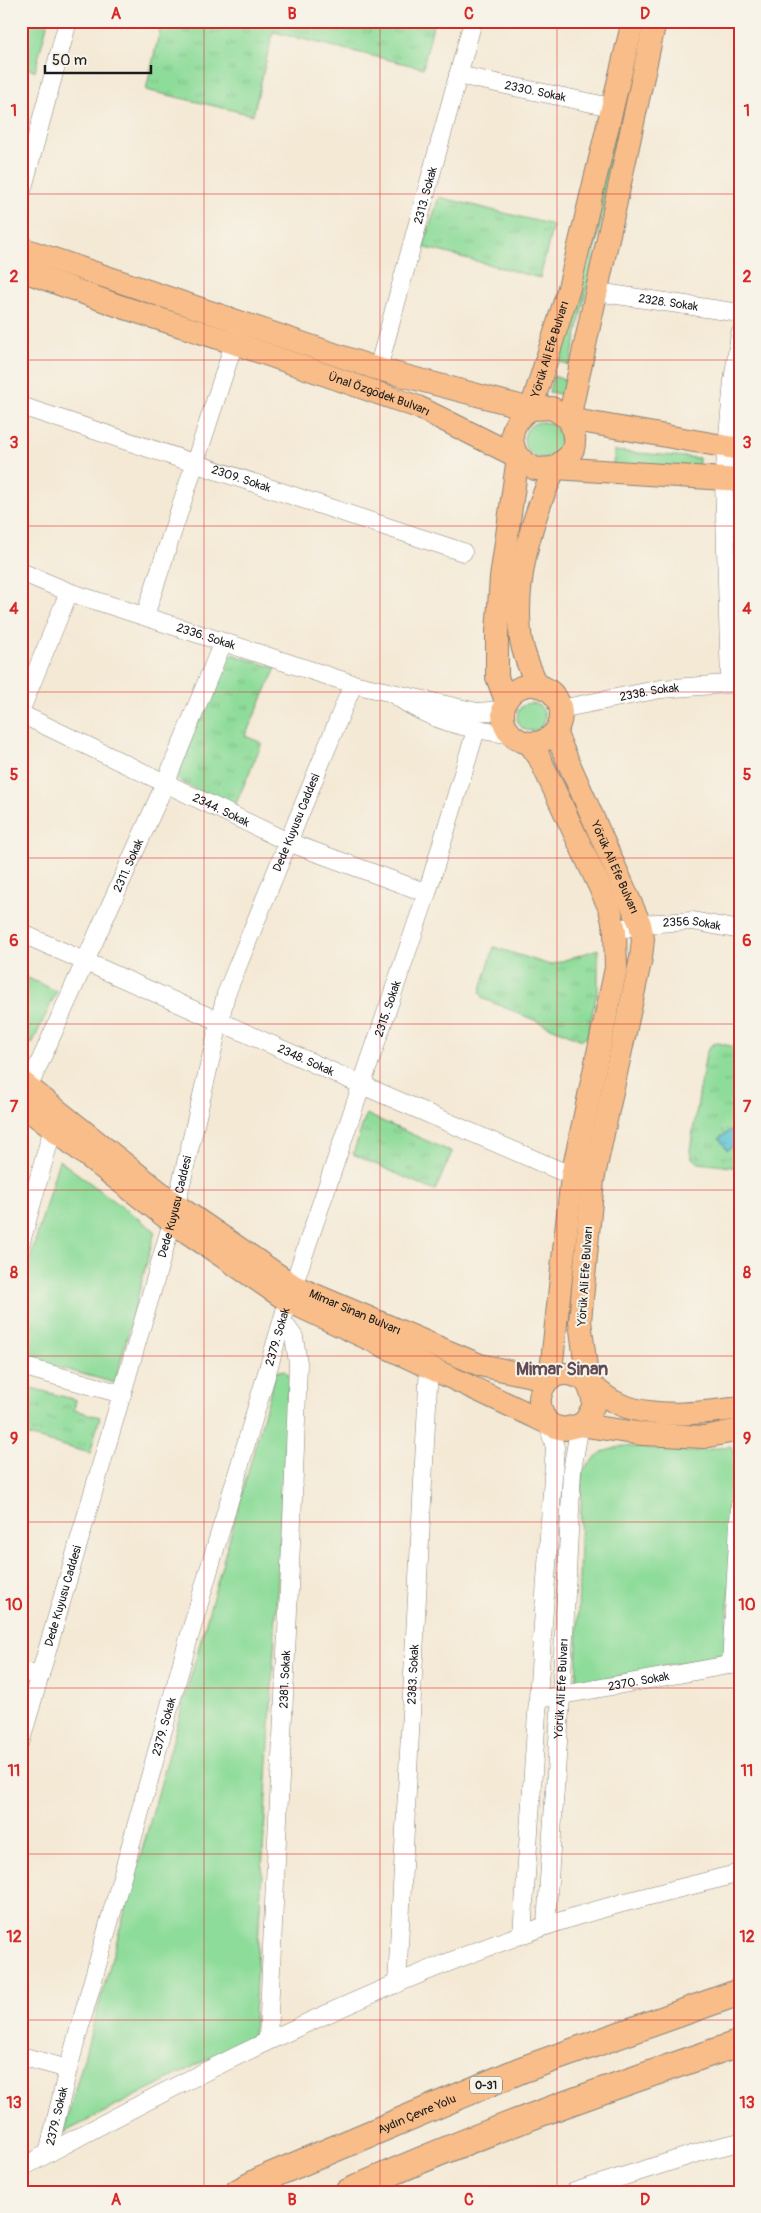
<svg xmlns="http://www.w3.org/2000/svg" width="761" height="2213" viewBox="0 0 761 2213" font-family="Pangolin,sans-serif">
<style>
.grass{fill:#8edc9a;stroke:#557c5b}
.park{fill:url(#park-tufts);stroke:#557c5b}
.water{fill:url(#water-ripples);stroke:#3a6f78}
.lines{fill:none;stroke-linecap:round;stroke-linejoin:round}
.minor-casing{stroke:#888278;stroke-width:19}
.major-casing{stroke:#888278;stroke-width:24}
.highway-casing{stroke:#888278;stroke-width:28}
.minor{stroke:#fff;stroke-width:18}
.major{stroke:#f8bd89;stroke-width:22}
.highway{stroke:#f8bd89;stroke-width:26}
.grid{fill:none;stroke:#d62828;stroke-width:1;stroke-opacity:0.55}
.labels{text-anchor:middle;stroke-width:4;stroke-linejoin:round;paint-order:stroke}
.shield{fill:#f7f3e8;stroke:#5e5c59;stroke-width:1}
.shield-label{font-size:11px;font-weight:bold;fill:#1c1c1c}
.street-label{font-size:12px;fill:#1c1c1c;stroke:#f7f3e8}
.district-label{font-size:18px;font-weight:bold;fill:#614b55;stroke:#f7f3e8}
.neatline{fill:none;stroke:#d62828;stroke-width:2}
.grid-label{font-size:16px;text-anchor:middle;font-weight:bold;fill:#d62828}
</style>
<defs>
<pattern id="park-tufts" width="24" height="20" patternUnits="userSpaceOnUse" patternTransform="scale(1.25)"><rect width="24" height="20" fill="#8edc9a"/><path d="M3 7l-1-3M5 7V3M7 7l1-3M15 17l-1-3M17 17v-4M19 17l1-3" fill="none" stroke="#7abc84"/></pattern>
<pattern id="water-ripples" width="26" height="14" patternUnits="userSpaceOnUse" patternTransform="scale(1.25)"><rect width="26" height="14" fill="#58c2d3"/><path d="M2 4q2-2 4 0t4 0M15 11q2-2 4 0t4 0" fill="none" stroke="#4ca6b5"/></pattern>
</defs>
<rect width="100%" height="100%" fill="#f7f3e8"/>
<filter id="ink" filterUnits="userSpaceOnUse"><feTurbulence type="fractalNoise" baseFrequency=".02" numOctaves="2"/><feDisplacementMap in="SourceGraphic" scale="10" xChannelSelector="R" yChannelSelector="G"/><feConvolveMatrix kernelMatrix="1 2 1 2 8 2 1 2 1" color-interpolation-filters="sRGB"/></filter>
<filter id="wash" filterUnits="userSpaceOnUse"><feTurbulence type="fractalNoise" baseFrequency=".0096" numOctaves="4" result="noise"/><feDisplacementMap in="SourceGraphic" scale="20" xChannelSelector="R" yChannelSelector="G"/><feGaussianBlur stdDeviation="1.12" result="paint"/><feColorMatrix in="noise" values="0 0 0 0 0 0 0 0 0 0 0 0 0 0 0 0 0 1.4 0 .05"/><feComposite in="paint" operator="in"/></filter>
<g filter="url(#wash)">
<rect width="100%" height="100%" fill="#f4e9d5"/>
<!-- grass -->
<g class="grass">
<polygon points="21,21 48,21 35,71 21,67"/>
<polygon points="615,130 621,132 570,365 556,361"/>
<polygon points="553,376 568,381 564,395 549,392"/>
<circle cx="542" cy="440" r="18"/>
<polygon points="614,451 699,458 698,473 613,466"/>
<circle cx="531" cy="717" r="14"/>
<polygon points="21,975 57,991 32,1044 21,1039"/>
<polygon points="59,1160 155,1231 115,1383 21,1357 21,1290"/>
<polygon points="284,1370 289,1375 253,2036 63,2133 276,1372"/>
<polygon points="623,1446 691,1452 731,1446 738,1462 725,1653 576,1686 582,1471 602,1452"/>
</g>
<!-- park -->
<g class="park">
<polygon points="162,21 434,21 423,68 273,32 253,115 146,90"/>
<polygon points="439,197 553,225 540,278 423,247"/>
<polygon points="231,654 276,668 245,736 262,743 234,808 181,782 174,775 225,658"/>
<polygon points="494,947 550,965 598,949 598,989 587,1037 582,1040 484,999 480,992"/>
<polygon points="718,1043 740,1048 740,1168 699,1163 691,1157 690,1150 706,1053 712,1044"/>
<polygon points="366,1114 452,1152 435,1191 353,1154"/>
<polygon points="21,1385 76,1400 74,1410 100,1417 90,1453 21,1434"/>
</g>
<!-- water -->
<polygon class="water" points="740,1125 740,1142 727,1150 719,1138"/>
</g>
<g filter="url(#ink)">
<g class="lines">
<!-- minor casing -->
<g class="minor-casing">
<g id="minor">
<path id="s1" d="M458,75L611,107"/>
<polyline points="21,195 68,21"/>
<path id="s2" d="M597,292L740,313"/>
<path id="s3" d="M378,369L473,21"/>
<path id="s4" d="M21,406L463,552"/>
<path id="s5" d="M21,572L69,592L353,684L477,712L503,710"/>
<polyline points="145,616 238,331"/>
<polyline points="730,683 724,480 733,381 740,334"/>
<path d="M396,696C434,723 467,728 512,735"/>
<polyline points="21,709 69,592"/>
<path id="s6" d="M560,709L661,689L740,683"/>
<path id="s7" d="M21,714L288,842L427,893"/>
<path id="s8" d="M615,931L640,924L693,921L740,930"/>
<path id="s9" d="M21,933L362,1085L572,1176L583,1178"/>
<path id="s10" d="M29,1086L165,784L223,642"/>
<polyline points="21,1242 56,1117"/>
<polyline points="21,1366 122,1394"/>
<polyline points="731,1665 740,1505"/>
<polyline points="21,1671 40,1676"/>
<path id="s11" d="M551,1697L740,1663"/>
<path id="s12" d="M21,1740L172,1222L226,994L353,684"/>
<path id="s13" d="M546,1926L561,1696L572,1470L580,1425"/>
<polyline points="522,1935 555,1447 547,1421"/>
<path id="s14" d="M397,1984L429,1366"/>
<path id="s15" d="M268,2040C277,1814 291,1589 298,1363L294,1337L283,1322"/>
<polyline points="21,2056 68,2069"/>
<path id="s16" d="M48,2153L68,2069L188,1641L288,1301L427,893L476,730"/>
<path d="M21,2168C189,2076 363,1990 543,1927C607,1905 675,1890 740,1873"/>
<polyline points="574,2192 707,2150 740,2142"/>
</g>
</g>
<!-- major casing -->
<g class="major-casing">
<g id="major">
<polyline points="21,248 378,369 531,409 552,408 569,419 740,449"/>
<path id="s17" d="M21,270L119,306L234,343L418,407L518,457L535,469L555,468L740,480"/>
<circle cx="532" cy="714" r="29"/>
<path d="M538,686C530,670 521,650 520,632C515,584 529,529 547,486C550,481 552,472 555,468C561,461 569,459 573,449C576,438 573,429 569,419L655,21"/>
<path id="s18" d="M506,701L497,677V632L501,578L518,457C507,438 512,420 531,409L569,288L633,21"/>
<path id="s19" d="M555,732L640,924L643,939L641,958L593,1180L580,1321L588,1384L593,1398V1407L586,1420L580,1425"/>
<polyline points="529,743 539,757 610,909 615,931 616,968 572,1176 550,1380"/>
<path id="s20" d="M21,1081L176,1205L294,1286L480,1365L550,1380"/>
<polyline points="21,1104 172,1222 288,1301 556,1427 564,1429 580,1425 643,1434 704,1437 740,1430"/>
<path d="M547,1421C533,1404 540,1374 566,1374C584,1374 600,1395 615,1402C649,1420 704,1413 740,1408"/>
</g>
</g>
<!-- highway casing -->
<g class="highway-casing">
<g id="highway">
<path id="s21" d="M238,2192L263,2179L521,2070L740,1992"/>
<path d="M348,2192C475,2134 608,2088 740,2043"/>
</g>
</g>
<!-- minor -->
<use href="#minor" class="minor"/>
<!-- major -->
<use href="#major" class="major"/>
<!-- highway -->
<use href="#highway" class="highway"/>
</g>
</g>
<!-- grid -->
<path class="grid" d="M204,21V2192M380,21V2192M557,21V2192M21,194H740M21,360H740M21,526H740M21,692H740M21,858H740M21,1024H740M21,1190H740M21,1356H740M21,1522H740M21,1688H740M21,1854H740M21,2020H740"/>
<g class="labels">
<!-- shield labels -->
<rect class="shield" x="470" y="2076.5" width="32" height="17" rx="4"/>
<g class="shield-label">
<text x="486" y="2089">O-31</text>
</g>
<!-- street labels -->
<g class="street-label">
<text dy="4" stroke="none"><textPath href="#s1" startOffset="79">2330. Sokak</textPath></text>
<text dy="4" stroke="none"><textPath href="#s3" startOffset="180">2313. Sokak</textPath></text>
<text dy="4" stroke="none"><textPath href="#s2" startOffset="72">2328. Sokak</textPath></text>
<text dy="4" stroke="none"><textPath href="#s18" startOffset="366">Yörük Ali Efe Bulvarı</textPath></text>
<text dy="4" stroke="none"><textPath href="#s17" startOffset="379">Ünal Özgödek Bulvarı</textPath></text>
<text dy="4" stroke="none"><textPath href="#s4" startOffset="232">2309. Sokak</textPath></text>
<text dy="4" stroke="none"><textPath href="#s5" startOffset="196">2336. Sokak</textPath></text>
<text dy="4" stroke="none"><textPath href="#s6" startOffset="91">2338. Sokak</textPath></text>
<text dy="4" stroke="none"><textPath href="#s7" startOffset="222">2344. Sokak</textPath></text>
<text dy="4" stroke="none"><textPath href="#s12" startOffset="959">Dede Kuyusu Caddesi</textPath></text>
<text dy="4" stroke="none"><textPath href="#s10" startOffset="242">2311. Sokak</textPath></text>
<text dy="4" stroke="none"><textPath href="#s19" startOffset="148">Yörük Ali Efe Bulvarı</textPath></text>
<text dy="4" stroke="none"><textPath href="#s8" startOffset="78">2356 Sokak</textPath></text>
<text dy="4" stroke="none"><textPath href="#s16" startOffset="1194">2315. Sokak</textPath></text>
<text dy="4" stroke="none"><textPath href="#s9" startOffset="312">2348. Sokak</textPath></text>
<text dy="4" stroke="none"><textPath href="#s12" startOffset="555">Dede Kuyusu Caddesi</textPath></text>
<text transform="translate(585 1276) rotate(-86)" y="4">Yörük Ali Efe Bulvarı</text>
<text dy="4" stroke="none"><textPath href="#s20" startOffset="408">Mimar Sinan Bulvarı</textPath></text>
<text dy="4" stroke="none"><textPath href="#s16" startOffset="848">2379. Sokak</textPath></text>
<text dy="4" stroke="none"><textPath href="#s12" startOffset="150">Dede Kuyusu Caddesi</textPath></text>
<text dy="4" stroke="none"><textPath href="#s14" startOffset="310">2383. Sokak</textPath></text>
<text dy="4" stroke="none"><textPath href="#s15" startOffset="361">2381. Sokak</textPath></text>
<text dy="4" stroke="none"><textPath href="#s11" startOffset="89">2370. Sokak</textPath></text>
<text dy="4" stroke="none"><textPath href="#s13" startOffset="238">Yörük Ali Efe Bulvarı</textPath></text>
<text dy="4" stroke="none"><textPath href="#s16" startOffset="442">2379. Sokak</textPath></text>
<text dy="4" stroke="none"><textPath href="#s21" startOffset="195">Aydın Çevre Yolu</textPath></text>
<text dy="4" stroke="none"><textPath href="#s16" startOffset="38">2379. Sokak</textPath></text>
</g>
<!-- district labels -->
<g class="district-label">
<text x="562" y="1375">Mimar Sinan</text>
</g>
</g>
<!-- margin -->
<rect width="761" height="2213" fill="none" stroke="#f7f3e8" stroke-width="55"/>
<!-- scale -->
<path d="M45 65v8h106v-8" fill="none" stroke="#1c1c1c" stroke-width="2.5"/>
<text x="52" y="65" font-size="15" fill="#1c1c1c" stroke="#f7f3e8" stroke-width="4" paint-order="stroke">50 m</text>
<rect x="28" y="28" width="706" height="2158" class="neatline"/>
<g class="grid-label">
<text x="116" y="19">A</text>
<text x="292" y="19">B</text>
<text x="469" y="19">C</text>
<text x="645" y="19">D</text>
<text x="14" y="116">1</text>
<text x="747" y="116">1</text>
<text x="14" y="282">2</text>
<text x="747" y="282">2</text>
<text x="14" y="448">3</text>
<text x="747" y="448">3</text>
<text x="14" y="614">4</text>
<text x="747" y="614">4</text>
<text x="14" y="780">5</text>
<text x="747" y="780">5</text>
<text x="14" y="946">6</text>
<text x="747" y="946">6</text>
<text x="14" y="1112">7</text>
<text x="747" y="1112">7</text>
<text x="14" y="1278">8</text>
<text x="747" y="1278">8</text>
<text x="14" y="1444">9</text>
<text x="747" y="1444">9</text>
<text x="14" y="1610">10</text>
<text x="747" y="1610">10</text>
<text x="14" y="1776">11</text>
<text x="747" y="1776">11</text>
<text x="14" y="1942">12</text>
<text x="747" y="1942">12</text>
<text x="14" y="2108">13</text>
<text x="747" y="2108">13</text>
<text x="116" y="2205">A</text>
<text x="292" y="2205">B</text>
<text x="469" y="2205">C</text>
<text x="645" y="2205">D</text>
</g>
</svg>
